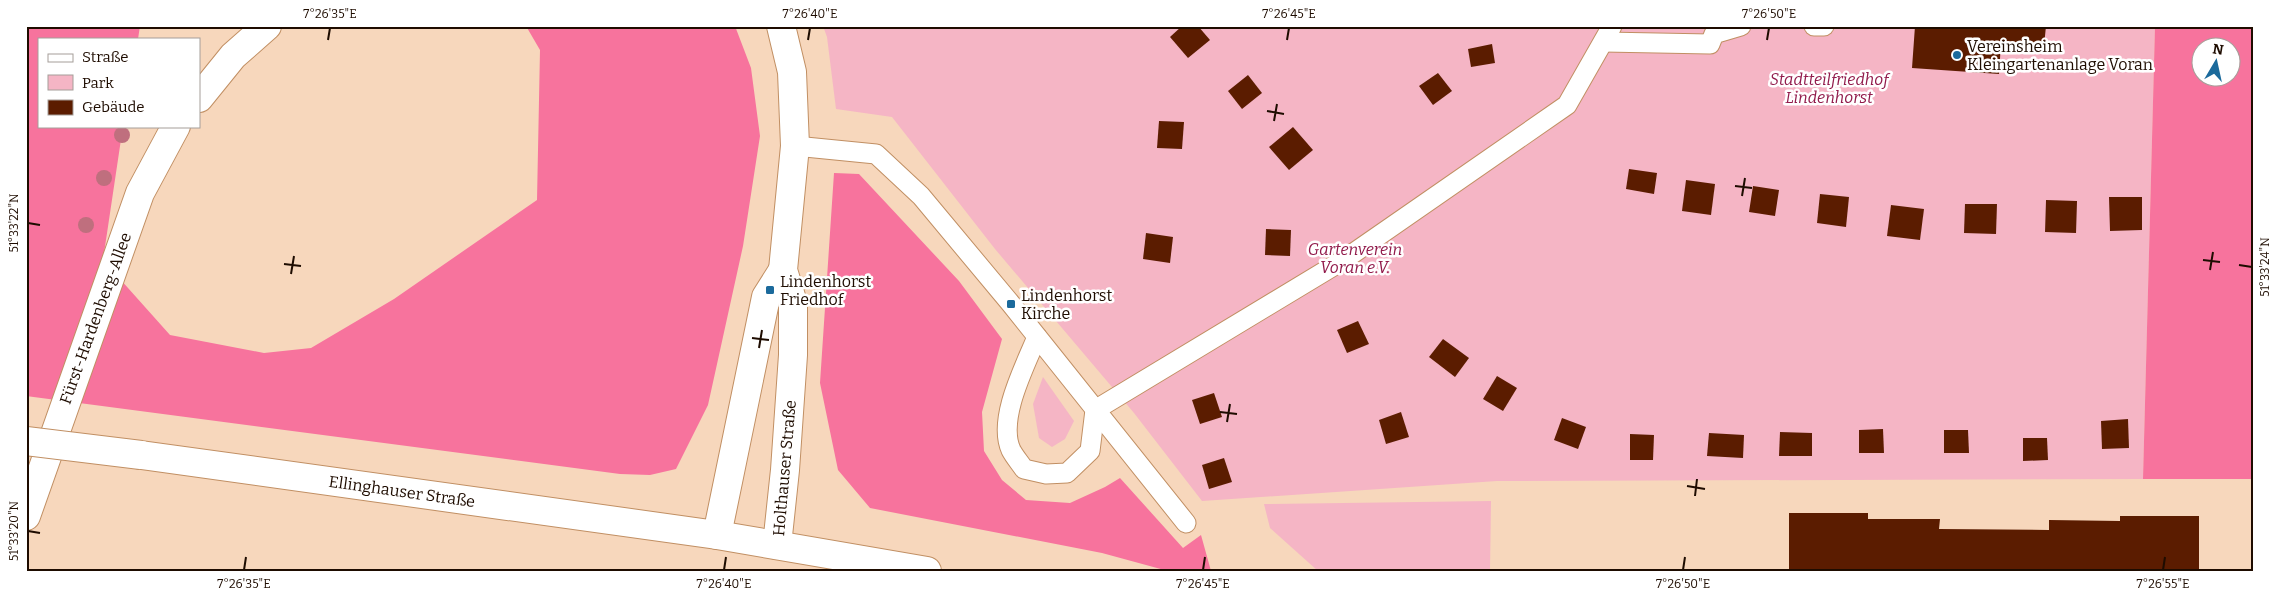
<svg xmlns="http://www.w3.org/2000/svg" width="2279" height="597" viewBox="0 0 2279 597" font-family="Bitter,serif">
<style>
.green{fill:#f5b5c5}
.forest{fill:#f7739d;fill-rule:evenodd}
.building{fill:#5b1c00}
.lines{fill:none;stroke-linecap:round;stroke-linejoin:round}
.service-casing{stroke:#c18f63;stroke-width:21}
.tertiary-casing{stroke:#c18f63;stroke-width:30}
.secondary-casing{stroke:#c18f63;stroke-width:30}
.service{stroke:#fff;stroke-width:19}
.tertiary{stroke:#fff;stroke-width:28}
.secondary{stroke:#fff;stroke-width:28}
.secondary-bridge-casing{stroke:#c18f63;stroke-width:30;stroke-linecap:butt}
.secondary-bridge{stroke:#fff;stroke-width:28}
.tree{fill:#bf6f7e}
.ticks{fill:none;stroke:#1e0c00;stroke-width:2}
.poi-dot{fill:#1b6a9c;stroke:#fff;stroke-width:2}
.labels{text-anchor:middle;stroke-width:5;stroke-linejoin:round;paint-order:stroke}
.poi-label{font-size:16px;fill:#1e0c00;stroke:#fff;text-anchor:start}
.park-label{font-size:16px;font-style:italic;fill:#911a4b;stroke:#fff}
.street-label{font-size:16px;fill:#1e0c00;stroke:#fff}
.neatline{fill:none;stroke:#1e0c00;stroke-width:2}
.ticks-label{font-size:12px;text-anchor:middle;fill:#1e0c00}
</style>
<rect width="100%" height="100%" fill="#f7d7bc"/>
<!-- green -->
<g class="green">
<polygon points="823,26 2155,26 2143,479 1497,481 1202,501 1134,413 995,249 892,117 836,109 827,37"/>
<polygon points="1043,377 1074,421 1065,439 1052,447 1039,438 1033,404"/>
<polygon points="1491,501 1490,571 1318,571 1270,528 1264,504"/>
</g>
<!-- forest -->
<g class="forest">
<polygon points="26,26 140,26 138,39 39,39 39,126 123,126 103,260 170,335 264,353 311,348 394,299 537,200 540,50 526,26 735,26 751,68 760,136 743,246 708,405 676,469 650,475 620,474 26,396"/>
<path d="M2155,26L2253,28V479H2143ZM2202,48H2232V78H2202Z"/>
<polygon points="834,173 859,174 959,281 1002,339 982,412 984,451 1002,480 1026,500 1070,503 1105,487 1120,478 1183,548 1201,535 1211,571 1168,571 1102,553 870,508 838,470 820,383"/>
</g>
<!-- building -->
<g class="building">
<polygon points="1182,26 1198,26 1210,40 1188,58 1170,37"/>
<polygon points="1915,26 2046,26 2044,46 2001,43 1999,74 1912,68"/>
<polygon points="1492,44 1495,63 1471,67 1468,49"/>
<polygon points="1438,73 1452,91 1433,105 1419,86"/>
<polygon points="1248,75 1262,93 1242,109 1228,91"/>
<polygon points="1159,121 1184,122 1182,149 1157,148"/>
<polygon points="1293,127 1313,150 1289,170 1269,147"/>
<polygon points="1629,169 1657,173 1654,194 1626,189"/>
<polygon points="1686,180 1715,184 1711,215 1682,211"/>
<polygon points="1753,186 1779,190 1775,216 1749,212"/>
<polygon points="1820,194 1849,197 1846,227 1817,223"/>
<polygon points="2109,197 2142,197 2142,230 2110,231"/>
<polygon points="2046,200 2077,201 2076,233 2045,232"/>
<polygon points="1965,204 1997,204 1996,234 1964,233"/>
<polygon points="1891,205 1924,209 1920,240 1887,236"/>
<polygon points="1266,229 1291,230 1290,256 1265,255"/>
<polygon points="1146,233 1173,237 1170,263 1143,259"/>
<polygon points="1358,321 1369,344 1347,353 1337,330"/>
<polygon points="1443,339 1469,358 1455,377 1429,357"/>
<polygon points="1497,376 1517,388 1503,411 1483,399"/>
<polygon points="1214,393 1222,417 1200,424 1192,400"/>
<polygon points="1401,412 1409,437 1386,444 1379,420"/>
<polygon points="1562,418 1586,427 1578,449 1554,440"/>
<polygon points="2128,419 2129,448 2102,449 2101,421"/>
<polygon points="1883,429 1884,453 1859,453 1859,430"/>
<polygon points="1944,430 1968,430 1969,453 1944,453"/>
<polygon points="1780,432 1812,433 1812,456 1779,456"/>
<polygon points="1709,433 1744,435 1743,458 1707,456"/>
<polygon points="1630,434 1654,435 1653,460 1630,460"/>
<polygon points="2023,438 2047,438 2048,460 2023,461"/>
<polygon points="1224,458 1232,482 1209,489 1202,465"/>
<polygon points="1789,513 1868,513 1868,519 1940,519 1939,529 2049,530 2049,520 2120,521 2120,516 2199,516 2199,571 1789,571"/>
</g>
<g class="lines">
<!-- service casing -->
<g class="service-casing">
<g id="service">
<polyline points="1814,26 1824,26"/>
<polyline points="1604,42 1710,44 1714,34 1741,26"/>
<polyline points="795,146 876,154 921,196 1011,304 1186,523"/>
<path d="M1037,337C1025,366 997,419 1011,450C1014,456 1020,463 1024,469L1046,474L1067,473L1090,451L1095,410"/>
<polyline points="1095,410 1345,259 1567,105 1612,26"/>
</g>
</g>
<!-- tertiary casing -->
<g class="tertiary-casing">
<g id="tertiary">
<polyline points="199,98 233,56 267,26"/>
<polyline points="26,516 140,193 176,126"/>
<polyline points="717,535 766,297 783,270"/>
<polyline points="777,545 785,470 793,355 793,303 783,270 795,146 792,72 781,26"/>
</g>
</g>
<!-- secondary casing -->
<g class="secondary-casing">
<polyline id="secondary" points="141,455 717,535 927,571"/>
</g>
<!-- service -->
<use href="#service" class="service"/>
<!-- tertiary -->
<use href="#tertiary" class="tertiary"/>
<!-- secondary -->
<use href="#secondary" class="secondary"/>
<!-- secondary-bridge casing -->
<g class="secondary-bridge-casing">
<polyline id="secondary-bridge" points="26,441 141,455"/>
</g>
<!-- secondary-bridge -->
<use href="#secondary-bridge" class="secondary-bridge"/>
</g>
<!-- trees -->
<g class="tree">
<circle cx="122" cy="135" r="8"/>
<circle cx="104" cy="178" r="8"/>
<circle cx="86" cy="225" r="8"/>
</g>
<!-- ticks -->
<path class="ticks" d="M328,40L330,28M808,40L810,28M1287,40L1289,28M1767,40L1769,28M1267,111L1284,114M1274,121L1277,104M1735,186L1752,188M1742,196L1745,178M28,223L40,225M2203,260L2220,262M284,264L301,266M2239,265L2252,267M2210,270L2213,252M291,274L294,256M752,338L769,340M759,348L762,330M1220,412L1237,414M1227,422L1230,404M1687,486L1705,489M1695,496L1697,479M28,531L40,533M244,570L246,557M724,570L726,557M1203,570L1205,557M1683,570L1685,557M2163,570L2165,557"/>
<!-- markers -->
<g class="poi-dot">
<circle cx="1957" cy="55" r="5"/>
<rect x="765" y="285" width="10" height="10" rx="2.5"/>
<rect x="1006" y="299" width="10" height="10" rx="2.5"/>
</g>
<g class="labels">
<!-- poi labels -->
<g class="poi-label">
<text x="1967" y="52">Vereinsheim<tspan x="1967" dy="18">Kleingartenanlage Voran</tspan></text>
<text x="780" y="287">Lindenhorst<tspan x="780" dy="18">Friedhof</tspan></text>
<text x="1021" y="301">Lindenhorst<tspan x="1021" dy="18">Kirche</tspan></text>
</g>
<!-- park labels -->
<g class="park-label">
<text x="1829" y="85">Stadtteilfriedhof<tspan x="1829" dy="18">Lindenhorst</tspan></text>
<text x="1355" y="255">Gartenverein<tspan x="1355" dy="18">Voran e.V.</tspan></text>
</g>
<!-- street labels -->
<g class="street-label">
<text transform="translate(95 318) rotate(-70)" y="6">Fürst-Hardenberg-Allee</text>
<text transform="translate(784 468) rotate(-85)" y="6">Holthauser Straße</text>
<text transform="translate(402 491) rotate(8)" y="6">Ellinghauser Straße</text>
</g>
</g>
<!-- border -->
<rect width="2279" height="597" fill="none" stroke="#ffffff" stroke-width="55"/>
<!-- legend -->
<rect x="38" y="38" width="162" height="90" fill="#ffffff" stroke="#a59e99"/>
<rect x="48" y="54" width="25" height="8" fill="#ffffff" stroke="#a59e99"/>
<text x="82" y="62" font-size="15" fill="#1e0c00">Straße</text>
<rect x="48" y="75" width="25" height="15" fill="#f5b5c5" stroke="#a59e99"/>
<text x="82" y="88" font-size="15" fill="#1e0c00">Park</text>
<rect x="48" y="100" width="25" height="15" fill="#5b1c00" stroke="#a59e99"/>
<text x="82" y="112" font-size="15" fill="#1e0c00">Gebäude</text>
<!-- north arrow -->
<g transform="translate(2216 62) rotate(9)"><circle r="24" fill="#ffffff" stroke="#a59e99"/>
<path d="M0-4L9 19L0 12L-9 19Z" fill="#1b6a9c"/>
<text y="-8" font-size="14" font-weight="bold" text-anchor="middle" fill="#1e0c00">N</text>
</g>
<rect x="28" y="28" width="2224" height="542" class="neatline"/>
<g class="ticks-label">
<text x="330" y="18">7°26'35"E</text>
<text x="810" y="18">7°26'40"E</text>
<text x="1289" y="18">7°26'45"E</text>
<text x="1769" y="18">7°26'50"E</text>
<text transform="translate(14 223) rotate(-90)" y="4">51°33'22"N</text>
<text transform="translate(2265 267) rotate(-90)" y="4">51°33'24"N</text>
<text transform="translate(14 531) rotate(-90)" y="4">51°33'20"N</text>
<text x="244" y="588">7°26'35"E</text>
<text x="724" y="588">7°26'40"E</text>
<text x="1203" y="588">7°26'45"E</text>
<text x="1683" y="588">7°26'50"E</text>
<text x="2163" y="588">7°26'55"E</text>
</g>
</svg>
